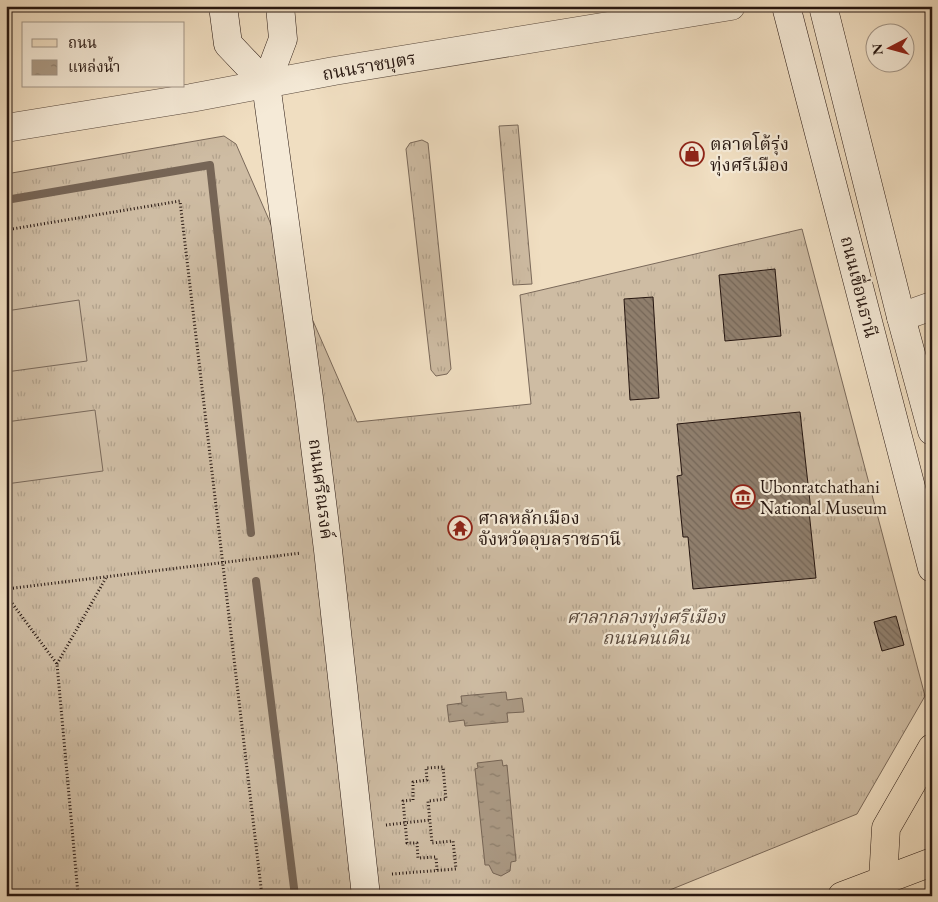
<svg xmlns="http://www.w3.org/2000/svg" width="938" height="902" viewBox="0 0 938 902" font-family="'EB Garamond','Noto Serif Thai',serif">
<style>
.grass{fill:url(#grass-tufts);stroke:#7a695a}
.pitch{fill:#cebca3;stroke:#7a695a}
.water{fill:url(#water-ripples);stroke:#766556}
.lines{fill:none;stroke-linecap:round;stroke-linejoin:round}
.stream{stroke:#766556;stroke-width:8}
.building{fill:url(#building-back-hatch);stroke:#261610}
.street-casing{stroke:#58483c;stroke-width:29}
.secondary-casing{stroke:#261610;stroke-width:29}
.primary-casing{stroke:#261610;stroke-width:29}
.path{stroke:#261610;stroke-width:3;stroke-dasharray:1 2.5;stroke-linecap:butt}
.street{stroke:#f5ead7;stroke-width:28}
.secondary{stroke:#f5ead7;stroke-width:28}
.primary{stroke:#f0dec1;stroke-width:28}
.labels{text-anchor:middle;stroke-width:4.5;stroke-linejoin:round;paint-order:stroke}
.street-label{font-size:18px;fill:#261610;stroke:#f5ead7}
.poi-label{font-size:18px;fill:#261610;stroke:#f5ead7;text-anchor:start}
.park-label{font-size:18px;font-style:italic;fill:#58483c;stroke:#f5ead7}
</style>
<defs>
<pattern id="grass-tufts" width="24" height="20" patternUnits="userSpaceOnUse" patternTransform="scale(1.25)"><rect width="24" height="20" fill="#cebca3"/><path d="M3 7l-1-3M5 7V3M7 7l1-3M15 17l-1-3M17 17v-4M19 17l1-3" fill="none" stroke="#b1a18b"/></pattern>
<pattern id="water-ripples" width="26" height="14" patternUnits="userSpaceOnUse" patternTransform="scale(1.25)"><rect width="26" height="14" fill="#ab9a85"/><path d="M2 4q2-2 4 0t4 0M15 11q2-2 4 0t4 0" fill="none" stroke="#8b7d6b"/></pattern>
<pattern id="building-back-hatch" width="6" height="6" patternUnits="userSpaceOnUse" patternTransform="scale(1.25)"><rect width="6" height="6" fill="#8f7e6c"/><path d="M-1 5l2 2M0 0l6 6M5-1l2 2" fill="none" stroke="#756657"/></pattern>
</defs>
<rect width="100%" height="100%" fill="#f0dec1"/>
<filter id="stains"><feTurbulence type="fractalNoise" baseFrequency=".004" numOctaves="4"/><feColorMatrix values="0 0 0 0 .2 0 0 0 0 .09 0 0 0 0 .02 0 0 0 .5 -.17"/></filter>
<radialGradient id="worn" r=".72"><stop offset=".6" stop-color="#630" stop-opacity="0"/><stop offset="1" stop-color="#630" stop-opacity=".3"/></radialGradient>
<!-- grass -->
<g class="grass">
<polygon points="518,125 532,284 513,285 499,126"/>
<polygon points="224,136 236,144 357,422 531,404 520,295 802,229 925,696 857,814 655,896 6,896 6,174"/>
<polygon points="422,140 428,143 451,369 447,374 436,376 431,370 406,149 410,143"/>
</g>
<!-- pitch -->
<g class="pitch">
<polygon points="79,300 87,361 6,372 6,311"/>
<polygon points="95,410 103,471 6,484 6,422"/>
</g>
<!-- water -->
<g class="water">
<polygon points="506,692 507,700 522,698 524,712 507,713 508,722 465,726 464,720 449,722 447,705 462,703 461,696"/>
<polygon points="502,760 503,766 507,765 516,861 511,862 510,871 501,876 493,873 489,865 485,865 475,769 478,768 477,763"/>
</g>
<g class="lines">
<!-- stream -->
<g class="stream">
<polyline points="6,200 210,165 251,533"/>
<polyline points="256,581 295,896"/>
</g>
</g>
<!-- building -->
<g class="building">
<polygon points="775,269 781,336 725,341 719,275"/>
<polygon points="653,297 659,398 630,400 624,299"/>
<polygon points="800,412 811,511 809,511 816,578 693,589 688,537 683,537 677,476 682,475 677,424"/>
<polygon points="896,616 904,645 882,651 874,622"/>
</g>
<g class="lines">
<!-- street casing -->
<g class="street-casing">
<g id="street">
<polyline points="6,128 191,98 334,71 731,6"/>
<polyline points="901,317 932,306"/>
</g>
</g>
<!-- secondary casing -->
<g class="secondary-casing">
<g id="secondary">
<polyline points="223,6 228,44 266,84"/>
<polyline points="280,6 283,39 266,84 309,398 328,550 366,896"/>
<polyline points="786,6 932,568"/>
<polyline points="823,6 901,317 932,431"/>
</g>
</g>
<!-- primary casing -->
<g class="primary-casing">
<g id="primary">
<polyline points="883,880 886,828 932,748"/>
<polyline points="842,896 932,862"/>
</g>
</g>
<!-- path -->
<g class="path">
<polyline points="6,230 180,201 262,896"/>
<polyline points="6,589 301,553"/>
<polyline points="6,595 57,664 78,894 77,896"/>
<polyline points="57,664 107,576"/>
<polyline points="386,825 430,820"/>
<polyline points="392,874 456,869 453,841 432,843 428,801 446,799 443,767 426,768 427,780 413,782 413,800 403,801 407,843 417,843 418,858 436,857 437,870"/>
</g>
<!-- street -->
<use href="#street" class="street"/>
<!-- secondary -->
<use href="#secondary" class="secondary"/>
<!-- primary -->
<use href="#primary" class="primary"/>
</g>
<!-- icons -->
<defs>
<g id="shop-ring" transform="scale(1.25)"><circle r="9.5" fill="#f5ead7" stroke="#8f2418" stroke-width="1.5"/><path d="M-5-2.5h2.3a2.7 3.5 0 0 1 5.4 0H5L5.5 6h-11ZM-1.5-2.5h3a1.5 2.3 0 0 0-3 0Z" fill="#8f2418"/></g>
<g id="museum-ring" transform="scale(1.25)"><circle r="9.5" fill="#f5ead7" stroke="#8f2418" stroke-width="1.5"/><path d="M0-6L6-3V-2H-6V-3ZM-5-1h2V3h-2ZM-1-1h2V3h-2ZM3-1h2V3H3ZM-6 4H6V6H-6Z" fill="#8f2418"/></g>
<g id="temple-ring" transform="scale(1.25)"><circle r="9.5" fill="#f5ead7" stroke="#8f2418" stroke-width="1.5"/><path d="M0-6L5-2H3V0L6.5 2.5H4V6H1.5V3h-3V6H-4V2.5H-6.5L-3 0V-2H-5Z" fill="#8f2418"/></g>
</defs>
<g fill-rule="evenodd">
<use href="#shop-ring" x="692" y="154"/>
<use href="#museum-ring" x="743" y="497"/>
<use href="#temple-ring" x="460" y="528"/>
</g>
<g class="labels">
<!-- street labels -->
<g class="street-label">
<text transform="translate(369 66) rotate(-10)" y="6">ถนนราชบุตร</text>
<text transform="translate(859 287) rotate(76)" y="6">ถนนเขื่อนธานี</text>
<text transform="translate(321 489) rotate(83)" y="6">ถนนศรีณรงค์</text>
</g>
<!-- poi labels -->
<g class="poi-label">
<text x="710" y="150">ตลาดโต้รุ่ง<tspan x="710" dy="21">ทุ่งศรีเมือง</tspan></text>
<text x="760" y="493">Ubonratchathani<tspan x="760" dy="21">National Museum</tspan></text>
<text x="478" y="524">ศาลหลักเมือง<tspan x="478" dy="21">จังหวัดอุบลราชธานี</tspan></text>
</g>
<!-- park labels -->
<g class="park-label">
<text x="646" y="623">ศาลากลางทุ่งศรีเมือง<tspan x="646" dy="21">ถนนคนเดิน</tspan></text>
</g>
</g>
<!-- margin -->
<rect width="938" height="902" fill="none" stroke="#f0dec1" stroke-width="25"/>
<rect x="8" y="8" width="923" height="887" fill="none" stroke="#261610" stroke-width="2.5"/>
<rect x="12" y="12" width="913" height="877" fill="none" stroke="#261610"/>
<!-- legend -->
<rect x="22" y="22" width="162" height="65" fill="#f5ead7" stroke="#a29587"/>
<rect x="32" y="39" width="25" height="8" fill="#f0dec1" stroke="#a29587"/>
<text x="68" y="48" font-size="15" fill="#261610">ถนน</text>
<rect x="32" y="60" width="25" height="15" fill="url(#water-ripples)" stroke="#a29587"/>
<text x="68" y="72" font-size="15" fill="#261610">แหล่งน้ำ</text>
<!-- north arrow -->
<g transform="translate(890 48) rotate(264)"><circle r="24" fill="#f5ead7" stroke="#a29587"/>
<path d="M0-4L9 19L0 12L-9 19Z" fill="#8f2418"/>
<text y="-8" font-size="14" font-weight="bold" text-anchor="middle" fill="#261610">N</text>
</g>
<rect width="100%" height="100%" filter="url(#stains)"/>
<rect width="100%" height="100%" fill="url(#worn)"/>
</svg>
